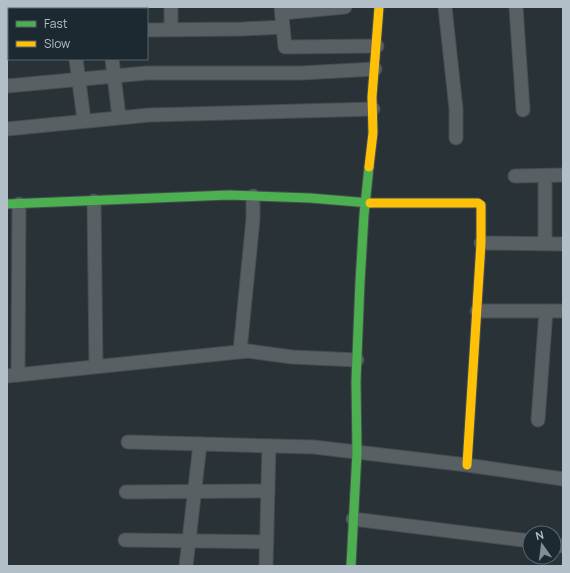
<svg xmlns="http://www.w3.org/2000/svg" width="570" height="573" viewBox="0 0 570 573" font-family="Manrope,sans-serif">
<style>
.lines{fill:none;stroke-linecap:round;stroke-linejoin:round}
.street-casing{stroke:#474d51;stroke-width:15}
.fast-casing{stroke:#474d51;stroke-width:11}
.slow-casing{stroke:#474d51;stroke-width:11}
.street{stroke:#596064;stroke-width:13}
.fast{stroke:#4caf50;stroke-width:9}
.slow{stroke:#ffc107;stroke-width:9}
</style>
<rect width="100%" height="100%" fill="#293236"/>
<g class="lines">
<!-- street casing -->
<g class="street-casing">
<g id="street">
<polyline points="68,7 68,9"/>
<polyline points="171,7 171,28"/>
<polyline points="281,7 285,47 377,46"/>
<polyline points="445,7 456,109 456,138"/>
<polyline points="516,7 523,110"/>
<polyline points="16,9 24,7"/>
<polyline points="282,13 345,7"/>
<polyline points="147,30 243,29 283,27"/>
<polyline points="7,38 9,38"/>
<polyline points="76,59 84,120"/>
<polyline points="112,59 119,117"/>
<polyline points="7,86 147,73 301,73 375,69"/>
<polyline points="7,129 149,115 373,109"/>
<polyline points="515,176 563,175"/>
<polyline points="94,201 96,366"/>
<polyline points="481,243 563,244"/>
<polyline points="545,243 545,176"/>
<polyline points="477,311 563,311"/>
<polyline points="240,351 253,219 253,196"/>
<polyline points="18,375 19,204"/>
<polyline points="7,376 248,351 292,357 357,360"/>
<polyline points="538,420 546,311"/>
<polyline points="128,442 314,447 467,465 563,479"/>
<polyline points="126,492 268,491"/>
<polyline points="353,519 530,541"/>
<polyline points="125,540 267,542"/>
<polyline points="554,545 563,546"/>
<polyline points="186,566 200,444"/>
<polyline points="266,566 269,446"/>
</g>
</g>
<!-- fast casing -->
<g class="fast-casing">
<g id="fast">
<polyline points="7,204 229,195 310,198 370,203"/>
<polyline points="351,566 357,452 356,381 360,282 364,215 369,167"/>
</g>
</g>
<!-- slow casing -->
<g class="slow-casing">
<g id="slow">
<polyline points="369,167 373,133 372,97 379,7"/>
<polyline points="370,203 478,203 481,205 481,243 467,465"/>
</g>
</g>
<!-- street -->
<use href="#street" class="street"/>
<!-- fast -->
<use href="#fast" class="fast"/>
<!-- slow -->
<use href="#slow" class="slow"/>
</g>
<!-- border -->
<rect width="570" height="573" fill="none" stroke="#b2bfc8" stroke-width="16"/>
<!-- legend -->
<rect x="8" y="8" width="140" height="52" fill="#1c2931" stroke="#58656d"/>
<rect x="16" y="21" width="20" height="6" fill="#4caf50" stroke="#58656d"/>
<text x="44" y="28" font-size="12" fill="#b2bfc8">Fast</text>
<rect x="16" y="41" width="20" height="6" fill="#ffc107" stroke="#58656d"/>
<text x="44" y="48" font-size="12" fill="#b2bfc8">Slow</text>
<!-- north arrow -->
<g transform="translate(542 545) rotate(346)"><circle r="19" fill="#1c2931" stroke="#58656d"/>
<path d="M0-3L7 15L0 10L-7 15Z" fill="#828e95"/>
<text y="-6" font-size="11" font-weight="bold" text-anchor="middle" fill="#b2bfc8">N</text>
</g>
</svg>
